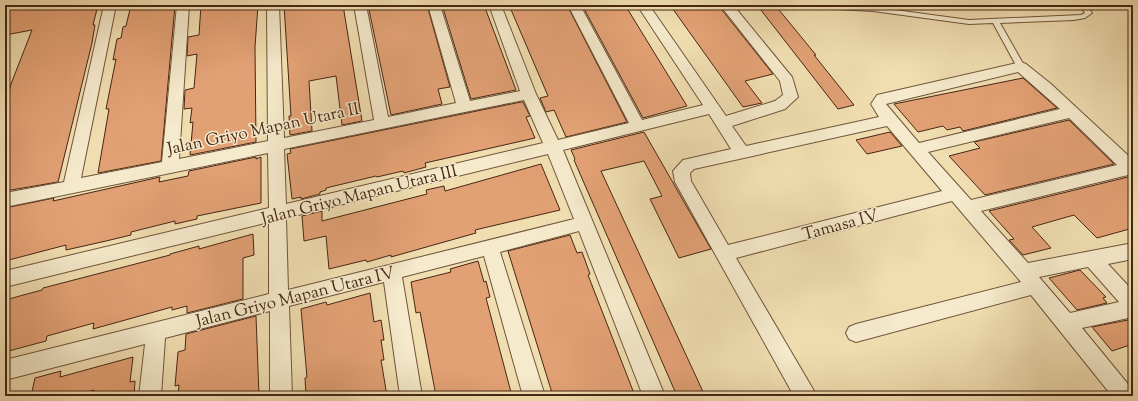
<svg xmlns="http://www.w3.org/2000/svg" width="1138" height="401" viewBox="0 0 1138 401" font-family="'Sorts Mill Goudy',serif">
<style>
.building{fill:#e2a175;stroke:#462613}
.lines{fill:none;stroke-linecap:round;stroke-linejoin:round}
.lane-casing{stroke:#70543a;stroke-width:2}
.street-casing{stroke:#70543a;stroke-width:2}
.lane{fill:#f5eacc;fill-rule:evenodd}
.street{fill:#f5eacc;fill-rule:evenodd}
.labels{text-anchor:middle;stroke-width:3;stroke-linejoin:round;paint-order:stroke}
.street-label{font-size:17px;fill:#462613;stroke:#f5eacc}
</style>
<rect width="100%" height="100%" fill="#f0deb1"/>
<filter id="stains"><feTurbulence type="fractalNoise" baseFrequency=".005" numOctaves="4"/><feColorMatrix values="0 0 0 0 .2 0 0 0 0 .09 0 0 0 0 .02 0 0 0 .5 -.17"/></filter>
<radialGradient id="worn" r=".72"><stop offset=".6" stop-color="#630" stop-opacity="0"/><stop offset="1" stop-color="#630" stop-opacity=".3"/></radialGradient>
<!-- building -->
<g class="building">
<polygon points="5,5 98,5 93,25 95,25 92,43 58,182 5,191 5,108 11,84 32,30 5,35"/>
<polygon points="131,5 175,5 161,161 98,173 109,109 106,109 116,59 113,60 117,39 121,38 123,27 126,26"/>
<polygon points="201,5 258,5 255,47 256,142 190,155 193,122 190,123 192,108 184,109 185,90 194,88 197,54 187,56 188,37 199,35"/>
<polygon points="284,5 303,5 304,9 329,5 343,5 362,121 342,125 336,76 309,81 312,131 290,135 289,116 291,116"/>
<polygon points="368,5 427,5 450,87 438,89 442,104 391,115"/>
<polygon points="442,5 484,5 516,90 471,99"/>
<polygon points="509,5 567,5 627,122 566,137 554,110 546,112 540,98 548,96"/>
<polygon points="582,5 625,5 687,106 643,118"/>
<polygon points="670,5 718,5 773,74 745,81 762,103 743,107"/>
<polygon points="757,5 775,5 816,55 814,55 854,105 838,109"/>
<polygon points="1023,78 1057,108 963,131 960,127 947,130 943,126 918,132 894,104"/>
<polygon points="521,102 523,102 530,116 526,117 535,138 425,163 426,167 404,173 403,171 377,177 376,176 326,188 326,190 320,192 320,194 301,199 301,197 292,199 287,154 291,153 290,149"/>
<polygon points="1069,120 1114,164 985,195 949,156 980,148 974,142"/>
<polygon points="644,132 711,249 679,258 650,199 662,196 644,161 601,171 705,396 677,396 574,160 575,159 571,150"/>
<polygon points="890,132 902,146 867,154 856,140"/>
<polygon points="256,157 256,159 261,157 261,203 197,216 197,219 175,224 175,221 131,232 131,235 106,241 66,250 66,245 5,261 5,208 54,198 53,201 160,177 159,182 188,176 189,171"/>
<polygon points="541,164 560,210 475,230 476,233 391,257 391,255 367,262 366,260 329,269 326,236 304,241 302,216 322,211 322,221 427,194 426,190 444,186 445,191"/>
<polygon points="1128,177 1133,177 1133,228 1097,238 1074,215 1032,227 1051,248 1023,255 1009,240 1014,239 989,211"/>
<polygon points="253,234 254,255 243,258 243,299 187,313 187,306 172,310 172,307 93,329 94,323 47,336 46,341 5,352 5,300 42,290 43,288 170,255 170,254 199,246 199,249"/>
<polygon points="570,235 577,253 582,252 590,274 588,275 635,396 553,396 508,251"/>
<polygon points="478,261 484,282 486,281 490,297 486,298 512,396 436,396 420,312 416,313 411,282 451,272 450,269"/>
<polygon points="1080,270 1106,297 1103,298 1107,303 1077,310 1049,278"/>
<polygon points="370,293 374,322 381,320 384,340 381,340 384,360 381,360 387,396 306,396 305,378 307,377 301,309 326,302 327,305"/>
<polygon points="256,316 259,396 178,396 179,385 175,386 178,352 185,350 186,334"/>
<polygon points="1133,319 1133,344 1112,351 1092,327"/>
<polygon points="133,357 130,382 135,381 134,396 93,396 94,390 72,396 31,396 35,378 61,371 60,377"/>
</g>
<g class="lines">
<!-- lane casing -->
<g class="lane-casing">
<polygon id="lane" points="798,5 873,7 969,20 1081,15 1085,13 1080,5 1086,5 1092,13 1085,18 1074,20 1000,23 1025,67 1021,69 1017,67 993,23 969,24 873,11 801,7"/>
</g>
<!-- street casing -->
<g class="street-casing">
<path id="street" d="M104,5H116L81,178L162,162L177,5H189L179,159L268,141L267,5H279L284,138L374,120L354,5H366L388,117L456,103L428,5H440L470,101L520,91L489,5H501L536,94L558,140L629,123L568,5H580L642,120L703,105L637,5H649L726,116L775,101L783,95L780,81L720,5H733L792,77L798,97L785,109L732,126L746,146L879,117L871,104L877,95L1021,62L1026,64L1051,84L1133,160V176L1128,175L981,211L1028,263L1133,243V259L1108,264L1133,291V317L1082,328L1132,389L1133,396H1112L1031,295L856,342L849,339L846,333L849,327L856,324L1021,282L952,201L736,258L817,396H794L675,182L673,171L683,160L731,149L709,114L563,150L665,396H643L579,231L500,252L545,396H523L484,256L402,277L422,396H400L384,282L289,306L292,396H270V311L165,338L161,396H139L145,344L5,380V360L269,294V222L5,287V271L269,208L268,153L5,207V193L64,182ZM1018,72L1060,109L919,143L886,104ZM524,100L543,143L286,204L284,149ZM1069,118L1117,165L971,200L928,152ZM887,126L942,191L728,245L691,181L690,173L694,169ZM548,154L574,219L288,290L286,218ZM1088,267L1119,302L1070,313L1039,277Z"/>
</g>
<!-- lane -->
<use href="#lane" class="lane"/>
<!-- street -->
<use href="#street" class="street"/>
</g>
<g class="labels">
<!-- street labels -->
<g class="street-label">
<text transform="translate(263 128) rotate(-12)" y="6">Jalan Griyo Mapan Utara II</text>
<text transform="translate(359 194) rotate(-14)" y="6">Jalan Griyo Mapan Utara III</text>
<text transform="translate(840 224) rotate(-15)" y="6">Tamasa IV</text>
<text transform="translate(295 296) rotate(-14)" y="6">Jalan Griyo Mapan Utara IV</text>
</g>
</g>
<!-- margin -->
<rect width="1138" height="401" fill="none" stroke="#f0deb1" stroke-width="20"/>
<rect x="6" y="6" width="1126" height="389" fill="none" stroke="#462613" stroke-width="2"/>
<rect x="10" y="10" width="1118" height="381" fill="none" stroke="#462613"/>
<rect width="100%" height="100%" filter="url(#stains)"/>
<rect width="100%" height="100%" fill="url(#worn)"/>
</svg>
